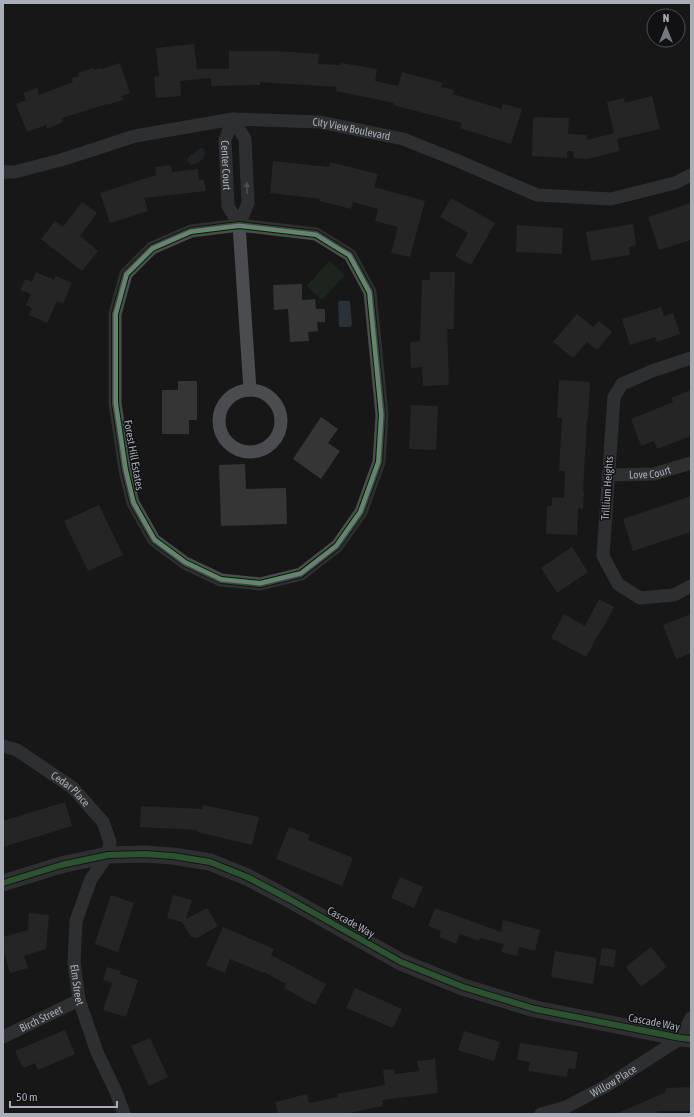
<svg xmlns="http://www.w3.org/2000/svg" width="694" height="1117" viewBox="0 0 694 1117" font-family="'Asap Condensed',sans-serif">
<style>
.green{fill:#1d241e}
.water{fill:#2a3239}
.building{fill:#353536}
.lines{fill:none;stroke-linecap:round;stroke-linejoin:round}
.minor{stroke:#4b4c50;stroke-width:13}
.tertiary{stroke:#4b4c50;stroke-width:17}
.cycleway-casing{stroke:#111113;stroke-width:8}
.cycleway{stroke:#469c4c;stroke-width:6}
.oneway{fill:#8c9099}
.marked{fill:none;stroke:#757880;stroke-width:3;stroke-linejoin:round}
.labels{text-anchor:middle;stroke-width:3;stroke-linejoin:round;paint-order:stroke}
.street-label{font-size:11px;fill:#a8adb8;stroke:#111113}
</style>
<rect width="100%" height="100%" fill="#171717"/>
<!-- green -->
<polygon class="green" points="329,261 345,275 322,300 307,286"/>
<!-- water -->
<g class="water">
<path d="M201,148L204,149L205,152C204,160 199,163 192,165C187,162 186,159 190,155L194,154L198,149Z"/>
<polygon points="339,301 349,301 350,302 352,325 350,327 340,327 339,326 338,303"/>
</g>
<!-- building -->
<g class="building">
<polygon points="194,44 197,69 229,69 229,51 275,51 319,54 318,64 341,65 341,63 377,69 375,81 398,86 402,72 443,83 441,87 454,90 453,94 501,109 503,104 522,109 511,144 460,128 462,123 393,105 394,103 336,91 337,87 260,82 260,85 211,86 211,78 180,81 181,96 156,98 154,77 159,76 156,48"/>
<polygon points="120,63 130,93 122,96 123,100 107,105 107,104 62,118 63,122 47,129 46,125 27,132 16,104 26,100 23,93 37,88 39,95 73,82 71,78 79,76 78,73 93,68 94,70 100,68 102,69"/>
<polygon points="652,96 660,129 617,139 620,151 587,159 574,158 573,151 567,151 567,158 532,156 533,117 569,118 568,134 587,135 587,140 614,133 607,102 624,98 625,103"/>
<polygon points="273,161 329,167 330,162 378,174 374,187 425,201 410,257 391,253 398,227 375,221 378,209 353,202 351,209 320,201 321,199 270,193"/>
<polygon points="171,165 172,172 198,169 199,180 204,180 206,191 144,198 148,211 110,223 100,193 156,175 155,167"/>
<polygon points="451,198 495,223 471,265 455,256 468,233 440,217"/>
<polygon points="82,202 97,213 80,236 98,251 82,271 41,239 55,221 63,227"/>
<polygon points="691,203 691,240 659,250 648,217"/>
<polygon points="633,224 636,245 629,247 630,255 591,261 586,232"/>
<polygon points="517,225 563,228 562,254 516,252"/>
<polygon points="36,272 54,280 56,276 72,283 63,304 57,301 47,323 29,315 32,308 26,305 31,294 20,290 25,279 32,282"/>
<polygon points="430,272 455,272 454,329 447,329 449,385 423,386 422,367 411,368 410,342 420,341 422,280 430,280"/>
<polygon points="302,284 302,300 315,299 316,309 325,309 325,322 317,322 318,331 308,332 309,341 290,342 288,309 274,310 273,285"/>
<polygon points="661,307 664,316 673,313 680,334 657,342 655,337 630,345 622,319"/>
<polygon points="577,314 593,327 599,321 612,332 597,350 587,342 573,358 553,342"/>
<polygon points="559,380 590,382 588,420 587,420 583,491 584,491 583,509 578,508 577,535 546,534 547,506 552,506 552,497 564,498 565,471 559,471 562,418 557,418"/>
<polygon points="178,381 197,381 197,420 189,420 189,434 162,434 162,390 178,390"/>
<polygon points="691,390 691,436 657,449 654,441 641,446 631,419 673,402 671,398"/>
<polygon points="411,405 438,406 436,450 409,449"/>
<polygon points="321,417 338,429 328,443 340,451 321,479 293,459"/>
<polygon points="245,464 246,489 286,488 287,524 221,526 219,465"/>
<polygon points="691,496 691,532 633,551 623,519"/>
<polygon points="99,505 123,555 88,571 64,521"/>
<polygon points="572,547 588,572 557,593 541,568"/>
<polygon points="599,599 614,607 603,628 602,628 586,657 551,638 564,614 585,626"/>
<polygon points="691,614 691,653 676,659 663,625"/>
<polygon points="65,802 72,826 3,847 3,821"/>
<polygon points="203,805 259,817 252,845 197,832 197,830 140,827 141,806 202,809"/>
<polygon points="289,827 310,835 308,840 353,858 342,886 276,859"/>
<polygon points="400,877 423,887 414,908 391,898"/>
<polygon points="111,895 134,903 118,952 95,944"/>
<polygon points="173,895 192,900 186,919 207,908 218,926 197,938 191,937 182,922 167,918"/>
<polygon points="435,908 501,932 503,920 540,930 535,951 519,947 517,956 501,952 504,944 480,938 479,941 460,934 456,944 439,937 441,931 428,926"/>
<polygon points="29,913 49,915 46,949 24,956 28,968 10,973 3,950 3,937 28,930"/>
<polygon points="223,927 274,949 271,955 326,984 315,1005 284,988 286,984 264,972 264,973 230,959 225,973 206,965"/>
<polygon points="651,947 667,967 641,987 626,967"/>
<polygon points="602,948 616,950 614,967 599,965"/>
<polygon points="555,951 597,958 593,984 551,977"/>
<polygon points="107,967 121,971 120,974 138,980 126,1017 103,1010 112,983 103,980"/>
<polygon points="355,988 402,1009 393,1028 346,1008"/>
<polygon points="65,1030 75,1054 38,1070 35,1063 23,1068 15,1051"/>
<polygon points="464,1031 500,1042 494,1061 458,1050"/>
<polygon points="150,1038 168,1077 149,1086 131,1046"/>
<polygon points="520,1043 578,1052 575,1069 568,1068 567,1077 528,1071 530,1062 517,1060"/>
<polygon points="435,1059 438,1093 382,1100 383,1106 344,1114 278,1114 275,1102 307,1094 309,1103 338,1097 337,1094 385,1085 383,1070 394,1069 395,1074 419,1071 417,1061"/>
<polygon points="691,1087 691,1111 657,1111 658,1114 616,1114 666,1092 666,1088"/>
</g>
<g class="lines">
<!-- minor -->
<g class="minor">
<path id="s1" d="M3,172H14L61,160L135,136L233,119L320,122L403,139L456,160L537,195L611,199L675,183L691,175"/>
<polygon points="239,225 316,234 350,255 370,292 382,415 379,462 361,512 337,546 301,574 260,584 221,580 185,563 154,540 133,503 125,470 115,403 115,314 126,274 152,248 191,231"/>
<path id="s2" d="M239,225L248,203L245,139L233,119L225,140L228,206L239,225L250,390"/>
<polyline points="691,358 652,371 622,384 614,397 603,556 618,584 640,598 674,595 691,586"/>
<circle cx="250" cy="421" r="31"/>
<path id="s3" d="M608,475L654,474L691,463"/>
<path id="s4" d="M3,746L17,750L73,788L103,822L110,842L108,855L91,879L76,921L74,962L79,1000L97,1052L116,1092L124,1114"/>
<path id="s5" d="M3,1037L79,1000"/>
<path id="s6" d="M541,1114L566,1107L608,1085L681,1038L691,1018"/>
</g>
<!-- tertiary -->
<polyline class="tertiary" points="3,883 61,865 108,855 145,854 173,856 210,862 247,877 289,899 401,962 463,987 535,1009 681,1038 691,1039"/>
<!-- cycleway casing -->
<g class="cycleway-casing">
<g id="cycleway">
<polygon points="239,225 316,234 350,255 370,292 382,415 379,462 361,512 337,546 301,574 260,584 221,580 185,563 154,540 133,503 125,470 115,403 115,314 126,274 152,248 191,231"/>
<polyline points="3,883 61,865 108,855 145,854 173,856 210,862 247,877 289,899 401,962 463,987 535,1009 681,1038 691,1039"/>
</g>
</g>
<!-- cycleway -->
<use href="#cycleway" class="cycleway"/>
</g>
<!-- one-way arrows -->
<defs><path id="oneway-solid" d="M-6-.8H1V-3.2L6.5 0L1 3.2V.8H-6Z"/></defs>
<use class="oneway" href="#oneway-solid" transform="translate(247 188) rotate(-92)"/>
<!-- marked area -->
<path d="M0 0H694V1117H0ZM239,225L316,234L350,255L370,292L382,415L379,462L361,512L337,546L301,574L260,584L221,580L185,563L154,540L133,503L125,470L115,403V314L126,274L152,248L191,231Z" fill="#171717" fill-opacity=".55" fill-rule="evenodd"/>
<path class="marked" d="M239,225L316,234L350,255L370,292L382,415L379,462L361,512L337,546L301,574L260,584L221,580L185,563L154,540L133,503L125,470L115,403V314L126,274L152,248L191,231Z"/>
<g class="labels">
<!-- street labels -->
<g class="street-label">
<text dy="4" stroke="none"><textPath href="#s1" startOffset="356">City View Boulevard</textPath></text>
<text dy="4" stroke="none"><textPath href="#s2" startOffset="159">Center Court</textPath></text>
<text transform="translate(134 455) rotate(80)" y="4">Forest Hill Estates</text>
<text dy="4" stroke="none"><textPath href="#s3" startOffset="42">Love Court</textPath></text>
<text transform="translate(607 488) rotate(-86)" y="4">Trillium Heights</text>
<text dy="4" stroke="none"><textPath href="#s4" startOffset="81">Cedar Place</textPath></text>
<text transform="translate(351 922) rotate(29)" y="4">Cascade Way</text>
<text dy="4" stroke="none"><textPath href="#s4" startOffset="300">Elm Street</textPath></text>
<text dy="4" stroke="none"><textPath href="#s5" startOffset="42">Birch Street</textPath></text>
<text transform="translate(654 1022) rotate(11)" y="4">Cascade Way</text>
<text dy="4" stroke="none"><textPath href="#s6" startOffset="80">Willow Place</textPath></text>
</g>
</g>
<!-- border -->
<rect width="694" height="1117" fill="none" stroke="#a8adb8" stroke-width="8"/>
<!-- north arrow -->
<g transform="translate(666 28)"><circle r="19" fill="#111113" stroke="#4d4f55"/>
<path d="M0-3L7 15L0 10L-7 15Z" fill="#757880"/>
<text y="-6" font-size="11" font-weight="bold" text-anchor="middle" fill="#a8adb8">N</text>
</g>
<!-- scale -->
<path d="M10 1101v6h107v-6" fill="none" stroke="#a8adb8" stroke-width="2"/>
<text x="16" y="1101" font-size="12" fill="#a8adb8" stroke="#111113" stroke-width="3" paint-order="stroke">50 m</text>
</svg>
